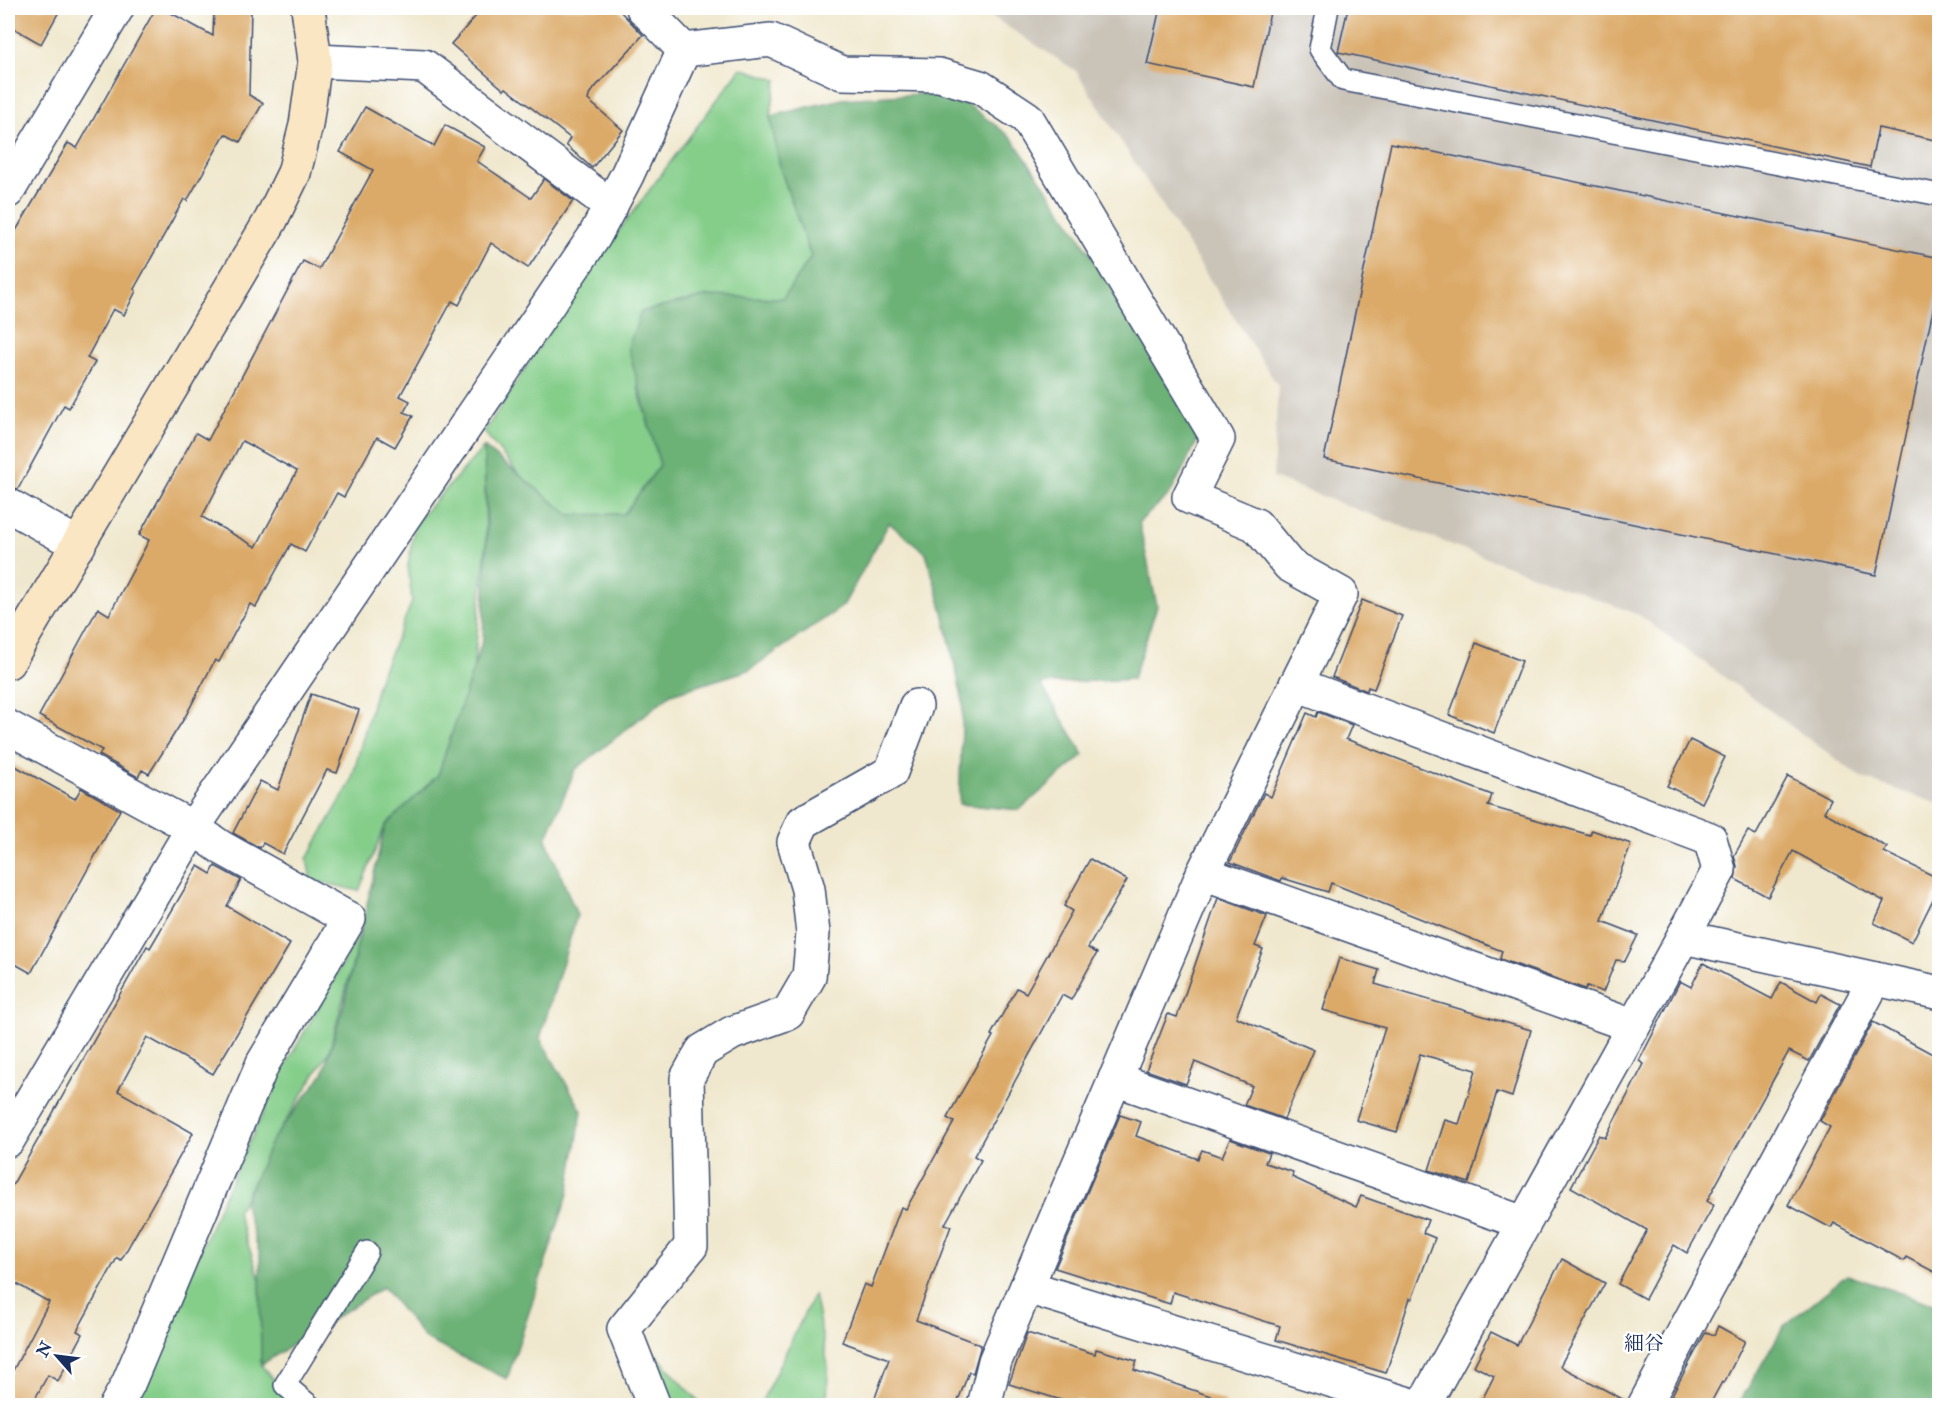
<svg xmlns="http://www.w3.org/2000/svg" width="1947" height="1413" viewBox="0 0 1947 1413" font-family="'IM FELL Double Pica','Noto Serif JP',serif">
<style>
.industrial{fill:#c9c3b8}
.green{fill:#85ce8a;stroke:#507e74;stroke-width:1.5}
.forest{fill:#6cb176;stroke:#44706a;stroke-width:1.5}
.building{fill:#dbaa69;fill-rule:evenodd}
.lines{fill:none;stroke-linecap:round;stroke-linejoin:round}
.lane-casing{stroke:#3b4b6f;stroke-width:24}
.street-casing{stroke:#3b4b6f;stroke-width:36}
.secondary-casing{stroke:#3b4b6f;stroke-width:36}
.lane{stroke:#fff;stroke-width:21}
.street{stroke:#fff;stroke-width:33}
.secondary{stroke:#fbe6c4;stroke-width:33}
.labels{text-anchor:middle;stroke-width:4.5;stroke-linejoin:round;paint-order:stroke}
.neighbourhood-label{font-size:20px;fill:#1b2f5e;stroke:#fff}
</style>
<rect width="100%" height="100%" fill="#fff"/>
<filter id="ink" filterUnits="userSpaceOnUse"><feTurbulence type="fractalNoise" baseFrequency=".0167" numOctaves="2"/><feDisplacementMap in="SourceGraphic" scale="12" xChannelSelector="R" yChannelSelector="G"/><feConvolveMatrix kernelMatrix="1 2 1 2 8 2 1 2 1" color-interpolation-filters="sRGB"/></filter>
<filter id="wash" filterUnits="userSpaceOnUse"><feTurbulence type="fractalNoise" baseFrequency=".008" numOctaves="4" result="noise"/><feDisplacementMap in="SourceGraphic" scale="24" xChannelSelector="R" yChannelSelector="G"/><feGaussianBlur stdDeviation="1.35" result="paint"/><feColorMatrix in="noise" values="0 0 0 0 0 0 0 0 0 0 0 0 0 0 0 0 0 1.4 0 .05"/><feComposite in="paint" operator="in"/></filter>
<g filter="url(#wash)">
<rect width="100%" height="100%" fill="#f0e8ce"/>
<!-- industrial -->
<polygon class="industrial" points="835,8 1939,8 1939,804 1862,778 1639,615 1273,478 1278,386 1076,71 988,14"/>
<!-- green -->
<g class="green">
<polygon points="741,68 777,80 770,116 781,171 811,257 783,298 724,297 638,388 660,465 624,514 570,515 520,476 484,432 585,276"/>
<polygon points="484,447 486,546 473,673 438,775 385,826 359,891 311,880 307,859 351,782 378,682 412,602 408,566 415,523"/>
<polygon points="362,929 329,1052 284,1124 237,1212 260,1280 261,1365 296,1405 138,1406 136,1398 222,1200 286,1065"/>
<polygon points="814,1294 828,1366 827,1405 760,1405"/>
<polygon points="647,1345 702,1405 663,1405"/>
</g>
<!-- forest -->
<g class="forest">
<polygon points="951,92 1011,137 1078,234 1201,434 1170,494 1139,522 1157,606 1133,679 1041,684 1084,755 1019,810 959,804 963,702 943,612 926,553 889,523 843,606 749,670 671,694 575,770 546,839 577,915 540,1038 582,1111 568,1194 507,1379 425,1339 383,1287 261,1365 260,1255 244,1203 272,1140 323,1074 344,1004 385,826 438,775 483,639 487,530 484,447 570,515 624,514 660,465 628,347 641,312 708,296 783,298 811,257 781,171 770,116 842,99"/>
<polygon points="1847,1275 1939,1306 1939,1405 1738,1405 1784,1326"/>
</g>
<g id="blocks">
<!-- building -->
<g class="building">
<polygon points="8,8 61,8 41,44 8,25"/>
<polygon points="156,8 162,8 213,36 214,8 251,8 249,95 263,103 240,142 225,134 187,201 184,199 134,289 136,291 124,315 113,309 87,358 95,362 69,408 64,405 18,489 8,486 8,244 68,143 77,148"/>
<polygon points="483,8 617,8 643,35 590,93 588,100 623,130 592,168 566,145 570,138 506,88 504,90 451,44"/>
<polygon points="1160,8 1271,8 1254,87 1147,64"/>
<polygon points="1348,8 1940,8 1940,141 1878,128 1870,167 1338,52"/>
<path d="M365,107L434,146L445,125L485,147L477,161L531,198L544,179L573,201L528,268L491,243L459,305L452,301L400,396L410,401L404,412L413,416L395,447L377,437L344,497L337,493L305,552L291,544L256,607L250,604L219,662L215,660L185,717L149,774L142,770L138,777L99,755L102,750L39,716L98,608L109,615L149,540L139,535L196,433L208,440L303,261L319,269L373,170L340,152ZM242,441L297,471L256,547L202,517Z"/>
<polygon points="1391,143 1940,258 1940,277 1876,575 1324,459"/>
<polygon points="1362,600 1402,616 1374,689 1368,687 1367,691 1332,677"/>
<polygon points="1476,643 1522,661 1494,733 1449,715"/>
<polygon points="311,694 359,710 337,773 327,770 283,854 263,843 260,848 233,833 260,781 278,790"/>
<polygon points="1318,712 1352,725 1346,739 1492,795 1488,806 1590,835 1592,830 1631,844 1602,921 1638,935 1625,961 1616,960 1603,992 1587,986 1585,989 1500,959 1502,951 1331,883 1328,892 1282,878 1281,881 1230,862 1264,793 1271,797 1307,713 1316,717"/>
<polygon points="1690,740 1725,757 1702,803 1667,786"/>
<polygon points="8,762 75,799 81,788 120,810 31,973 8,960"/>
<polygon points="1788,776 1831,799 1824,812 1887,847 1884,852 1940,879 1940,885 1912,942 1874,923 1884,901 1793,851 1768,897 1735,879 1737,866 1734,856 1748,831 1756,835"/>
<polygon points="1090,859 1127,880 1088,948 1097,953 1071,1000 1062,995 974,1156 981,1160 945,1224 951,1226 916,1320 981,1345 973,1373 969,1372 956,1406 872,1406 889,1359 842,1342 864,1284 871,1287 901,1207 906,1209 954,1122 947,1118 993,1036 991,1035 1017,988 1026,993 1072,911 1064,906"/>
<polygon points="198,866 211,874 215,866 241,880 227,906 290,944 213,1074 147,1037 118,1091 193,1133 121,1260 117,1258 77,1331 83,1334 58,1381 48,1375 31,1406 8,1406 8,1380 49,1302 8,1279 8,1193 147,946 150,948"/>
<polygon points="1218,898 1267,916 1255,946 1263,949 1236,1017 1314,1050 1284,1119 1244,1105 1252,1086 1195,1062 1186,1084 1146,1070 1168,1014 1177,1017"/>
<polygon points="1339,958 1379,970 1375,984 1531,1030 1512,1097 1497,1092 1469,1183 1429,1170 1445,1120 1459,1124 1476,1070 1420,1054 1397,1132 1356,1120 1385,1028 1323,1010"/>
<polygon points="1703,963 1772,999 1781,982 1817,1002 1821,994 1840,1004 1809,1061 1789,1051 1707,1201 1714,1205 1687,1253 1674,1245 1645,1299 1618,1284 1647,1230 1571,1187 1599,1135 1605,1138 1644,1064 1639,1061 1680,981 1691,987"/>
<polygon points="1873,1022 1940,1058 1940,1275 1906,1257 1904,1261 1834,1223 1831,1228 1788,1205 1830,1127 1820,1121"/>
<polygon points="1120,1115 1141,1122 1136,1136 1198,1159 1202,1150 1222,1157 1230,1139 1269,1153 1265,1163 1293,1172 1292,1177 1356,1207 1361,1196 1428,1220 1423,1233 1435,1238 1412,1299 1410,1298 1386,1373 1276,1340 1280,1326 1173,1292 1170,1304 1055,1268"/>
<polygon points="1562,1259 1605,1283 1560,1366 1626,1401 1625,1406 1479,1406 1494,1376 1474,1366 1491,1332 1517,1345"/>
<polygon points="1718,1326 1745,1341 1724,1383 1722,1382 1709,1406 1666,1406 1706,1332 1714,1335"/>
<polygon points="1027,1333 1095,1354 1096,1349 1137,1361 1134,1370 1225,1401 1224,1406 1097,1406 1076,1399 1074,1404 1009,1384"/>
</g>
</g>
</g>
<g filter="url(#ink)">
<use href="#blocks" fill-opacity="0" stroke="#3b4b6f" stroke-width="1.5"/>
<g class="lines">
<!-- lane casing -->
<g class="lane-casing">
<g id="lane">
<polyline points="1328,8 1320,49 1343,80 1940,195"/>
<polyline points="310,1406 285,1385 367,1252"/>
</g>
</g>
<!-- street casing -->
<g class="street-casing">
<g id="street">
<polyline points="643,8 684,50 771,40 842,73 939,75 980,87 1027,118 1218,439 1189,497 1256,525 1289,565 1341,594 1203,873 995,1361 984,1406"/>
<polyline points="315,61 424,66 611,206"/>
<polyline points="8,191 117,8"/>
<polyline points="8,505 79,545"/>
<polyline points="1296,684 1710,839 1719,870 1683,937"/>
<polyline points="8,727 193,828 222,848 349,919 263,1063 128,1384 116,1406"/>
<polyline points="1203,873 1633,1026"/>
<polyline points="1115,1079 1524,1223"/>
<polyline points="8,1140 193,828 594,237 627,175 684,50"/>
<polyline points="1027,1287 1415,1406"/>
<polyline points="654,1406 624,1329 691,1246 687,1078 702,1051 732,1033 788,1013 809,977 813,933 808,889 794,842 803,822 891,772 916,706"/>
<polyline points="1423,1406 1683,937 1940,993"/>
<polyline points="1644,1406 1875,979"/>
</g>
</g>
<!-- secondary casing -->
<g class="secondary-casing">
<polyline id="secondary" points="8,662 271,220 294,173 306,125 315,61 308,8"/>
</g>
<!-- lane -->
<use href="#lane" class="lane"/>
<!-- street -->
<use href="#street" class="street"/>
<!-- secondary -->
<use href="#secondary" class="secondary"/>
</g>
</g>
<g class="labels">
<!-- neighbourhood labels -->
<g class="neighbourhood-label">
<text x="1644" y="1350">細谷</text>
</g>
</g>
<!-- margin -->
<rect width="1947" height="1413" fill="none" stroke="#fff" stroke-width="30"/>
<!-- north arrow -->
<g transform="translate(57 1356) rotate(298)" stroke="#ffffff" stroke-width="4.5" paint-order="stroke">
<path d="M0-4.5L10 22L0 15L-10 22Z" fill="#1b2f5e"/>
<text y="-9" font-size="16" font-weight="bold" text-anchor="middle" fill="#1b2f5e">N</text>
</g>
</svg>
